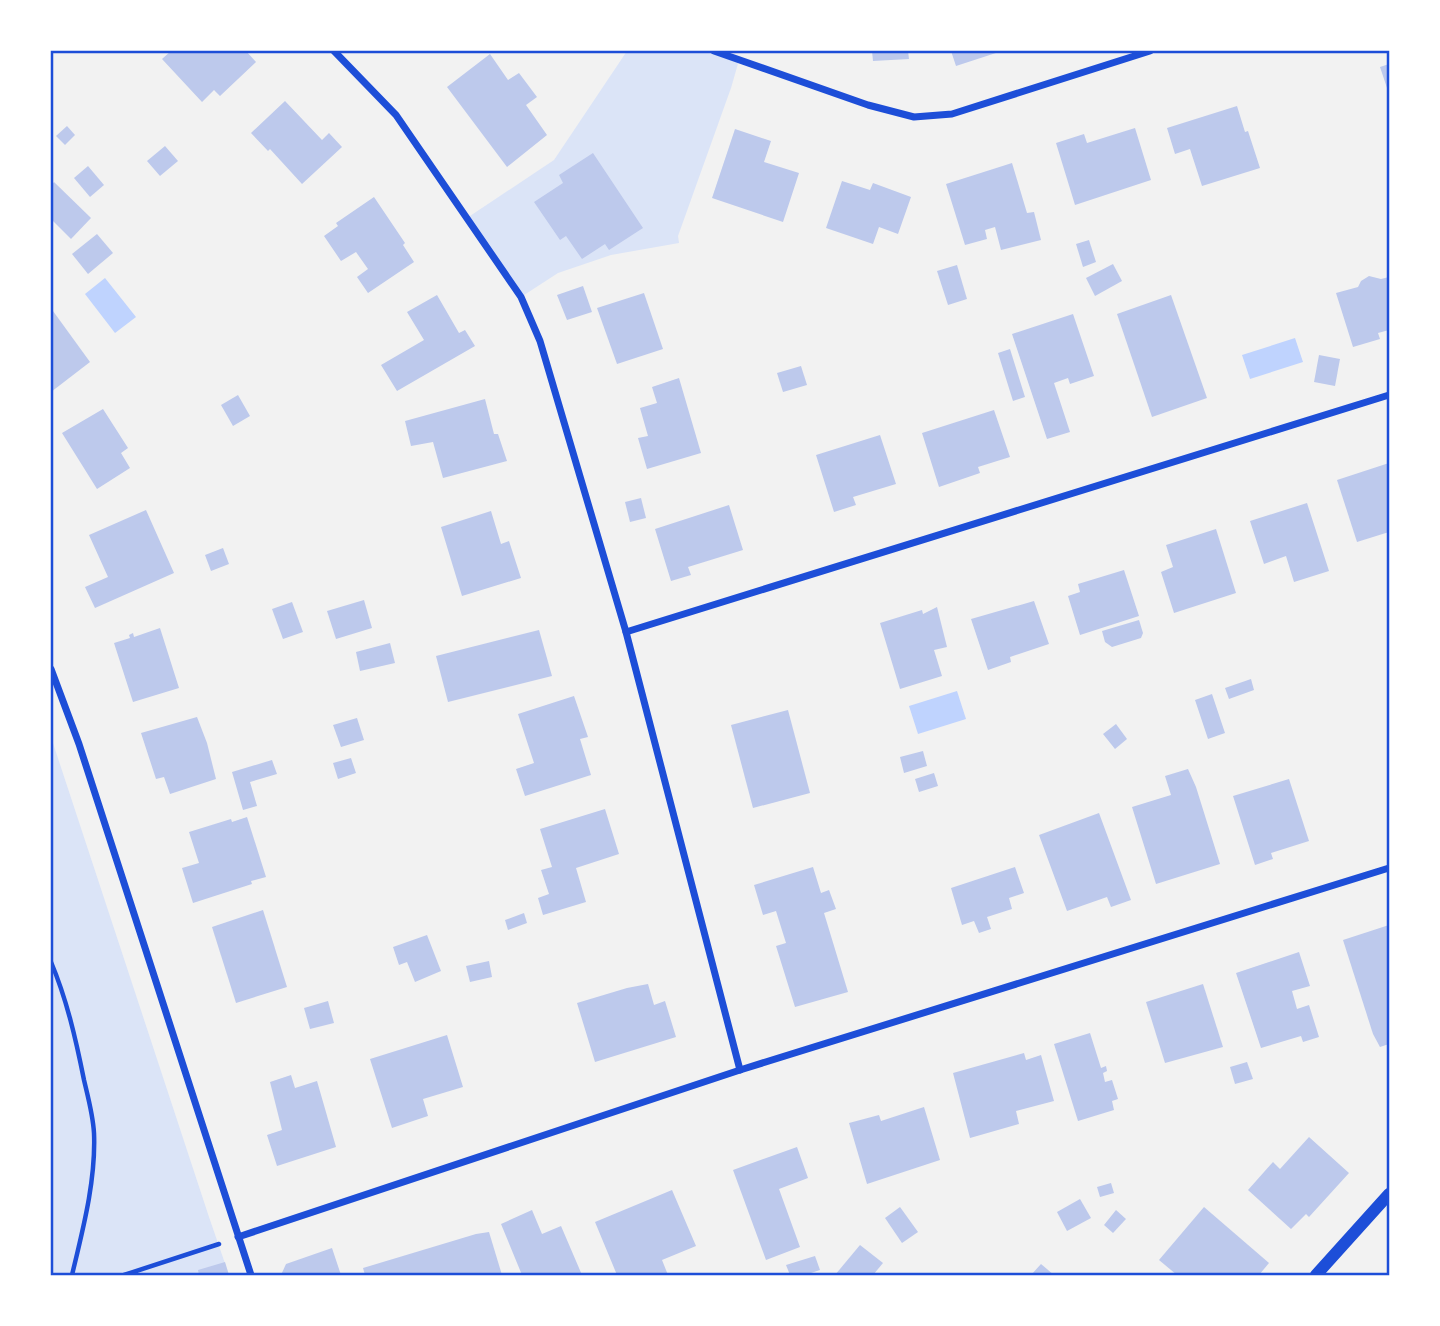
<svg xmlns="http://www.w3.org/2000/svg" width="1440" height="1326" viewBox="0 0 1440 1326" font-family="Montserrat,sans-serif">
<style>
.green{fill:#dbe4f7}
.water{fill:#bfd3fe}
.building{fill:#bdc9ec}
.lines{fill:none;stroke-linecap:round;stroke-linejoin:round}
.path{stroke:#1d4ed8;stroke-width:4.5}
.minor{stroke:#1d4ed8;stroke-width:7}
.tertiary{stroke:#1d4ed8;stroke-width:12}
.neatline{fill:none;stroke:#1d4ed8;stroke-width:2.5}
</style>
<rect width="100%" height="100%" fill="#f2f2f2"/>
<!-- green -->
<g class="green">
<polygon points="627,51 714,51 739,60 731,88 678,236 679,243 611,255 558,273 521,297 467,218 554,160"/>
<polygon points="51,737 209,1217 229,1275 51,1275"/>
</g>
<!-- water -->
<g class="water">
<polygon points="105,278 136,317 115,333 85,294"/>
<polygon points="1295,338 1303,362 1250,379 1242,355"/>
<polygon points="957,691 966,719 918,734 909,706"/>
</g>
<!-- building -->
<g class="building">
<polygon points="171,51 246,51 256,62 220,96 214,90 202,102 162,59"/>
<polygon points="872,51 908,51 909,59 873,61"/>
<polygon points="951,51 1002,51 956,66"/>
<polygon points="490,54 508,80 519,73 537,97 526,105 547,135 507,167 447,87"/>
<polygon points="1389,64 1389,94 1380,67"/>
<polygon points="285,101 322,140 329,133 342,147 302,184 270,149 268,151 251,133"/>
<polygon points="1237,106 1245,132 1248,131 1260,168 1202,186 1190,149 1175,154 1167,128"/>
<polygon points="67,126 75,135 65,145 56,136"/>
<polygon points="1135,128 1151,180 1075,205 1056,143 1084,134 1087,143"/>
<polygon points="735,129 771,141 764,162 799,173 783,222 712,198"/>
<polygon points="165,146 178,161 160,176 147,161"/>
<polygon points="593,153 643,228 609,250 605,244 582,259 566,236 560,240 534,202 563,183 559,175"/>
<polygon points="1012,163 1027,213 1034,212 1041,240 1001,250 995,227 985,230 987,239 965,245 946,184"/>
<polygon points="88,166 104,185 90,197 74,178"/>
<polygon points="842,181 870,190 873,183 911,197 898,234 879,227 873,244 826,228"/>
<polygon points="54,182 91,218 71,239 51,219 51,186"/>
<polygon points="374,197 405,243 403,245 414,262 368,293 357,277 368,269 356,252 341,261 324,236 338,226 336,223"/>
<polygon points="97,234 113,253 88,274 72,254"/>
<polygon points="1089,240 1096,262 1083,267 1076,244"/>
<polygon points="1113,264 1122,281 1095,296 1086,278"/>
<polygon points="957,265 967,299 948,305 937,271"/>
<polygon points="1369,276 1381,279 1389,277 1389,330 1378,333 1380,339 1353,347 1336,293 1358,287 1361,281"/>
<polygon points="583,286 592,312 567,320 557,295"/>
<polygon points="644,293 663,349 617,364 597,308"/>
<polygon points="437,295 459,333 465,330 475,346 397,391 381,365 424,340 407,312"/>
<polygon points="1171,295 1207,398 1152,417 1117,314"/>
<polygon points="53,311 90,362 51,392 51,313"/>
<polygon points="1073,314 1094,376 1070,384 1068,378 1054,383 1070,432 1047,439 1012,334"/>
<polygon points="1010,349 1025,397 1013,401 998,353"/>
<polygon points="1319,355 1340,359 1335,386 1314,382"/>
<polygon points="801,366 807,385 783,392 777,373"/>
<polygon points="679,378 701,453 647,469 638,438 648,436 640,408 657,403 652,387"/>
<polygon points="238,395 250,416 233,426 221,405"/>
<polygon points="485,399 494,434 498,434 507,461 443,478 433,442 411,446 405,421"/>
<polygon points="103,409 128,448 121,453 130,468 97,489 62,433"/>
<polygon points="994,410 1010,457 978,467 980,473 939,487 922,433"/>
<polygon points="880,435 896,484 853,497 856,505 834,512 816,455"/>
<polygon points="1389,463 1389,532 1357,542 1337,480"/>
<polygon points="641,498 646,518 630,522 625,502"/>
<polygon points="1307,503 1329,571 1294,582 1286,556 1264,564 1250,521"/>
<polygon points="729,505 743,550 688,567 691,575 671,581 655,529"/>
<polygon points="146,510 174,573 95,608 85,587 108,577 89,535"/>
<polygon points="491,511 501,544 509,541 521,578 462,596 441,527"/>
<polygon points="1216,529 1236,593 1174,613 1161,572 1173,567 1166,545"/>
<polygon points="223,548 229,564 211,571 205,555"/>
<polygon points="1124,570 1139,616 1080,635 1068,596 1080,592 1078,584"/>
<polygon points="364,600 372,628 336,639 327,611"/>
<polygon points="1034,601 1049,644 1010,657 1011,662 988,670 971,619"/>
<polygon points="292,602 303,632 283,639 272,609"/>
<polygon points="937,607 947,647 934,650 942,676 900,689 880,623 922,610 923,614"/>
<polygon points="1139,620 1143,633 1141,638 1112,647 1105,642 1102,631"/>
<polygon points="160,628 179,688 133,702 114,643 130,638 129,635 133,633 134,637"/>
<polygon points="539,630 552,676 448,702 436,656"/>
<polygon points="390,643 395,663 360,671 356,652"/>
<polygon points="1251,679 1254,690 1229,699 1225,688"/>
<polygon points="1212,694 1225,733 1208,739 1195,700"/>
<polygon points="574,696 588,737 580,739 591,775 525,796 516,769 534,763 518,714"/>
<polygon points="788,710 810,793 753,808 731,725"/>
<polygon points="197,717 207,743 216,779 170,794 164,777 156,779 141,733"/>
<polygon points="357,718 364,740 341,747 333,725"/>
<polygon points="1116,724 1127,739 1115,749 1103,734"/>
<polygon points="923,751 927,766 904,773 900,757"/>
<polygon points="351,758 356,773 338,779 333,763"/>
<polygon points="272,760 277,774 250,782 257,806 243,810 232,772"/>
<polygon points="1188,769 1196,787 1220,864 1156,884 1132,807 1171,795 1165,776"/>
<polygon points="934,773 938,786 919,792 915,779"/>
<polygon points="1289,779 1309,841 1271,853 1273,859 1255,865 1233,796"/>
<polygon points="605,809 619,854 576,868 586,902 543,915 538,898 549,894 541,870 552,867 540,829"/>
<polygon points="1099,813 1131,900 1111,907 1107,897 1067,911 1039,835"/>
<polygon points="247,817 266,877 251,881 252,884 193,903 182,868 199,863 189,832 231,819 232,822"/>
<polygon points="813,867 821,893 829,890 836,909 824,913 848,992 795,1007 776,946 786,943 776,911 763,915 754,885"/>
<polygon points="1015,867 1024,893 1009,898 1012,909 987,917 991,929 979,933 974,921 962,925 951,888"/>
<polygon points="263,910 287,987 236,1003 212,927"/>
<polygon points="524,913 527,923 508,930 505,920"/>
<polygon points="1389,925 1389,1044 1380,1047 1373,1034 1343,940"/>
<polygon points="427,935 441,971 415,982 407,962 399,965 393,947"/>
<polygon points="1299,952 1310,986 1292,991 1297,1009 1309,1005 1319,1037 1303,1042 1301,1036 1261,1048 1236,973"/>
<polygon points="489,961 492,977 470,982 466,966"/>
<polygon points="648,984 654,1005 665,1001 676,1037 595,1062 577,1003 627,988"/>
<polygon points="1203,984 1223,1047 1165,1063 1146,1002"/>
<polygon points="328,1001 334,1023 310,1029 304,1008"/>
<polygon points="1090,1033 1101,1068 1106,1066 1107,1071 1103,1073 1105,1082 1112,1080 1118,1099 1112,1101 1114,1110 1078,1121 1054,1044"/>
<polygon points="447,1035 463,1087 423,1099 428,1116 392,1128 370,1059"/>
<polygon points="1024,1053 1026,1060 1041,1055 1054,1101 1016,1111 1019,1124 970,1138 953,1073"/>
<polygon points="1247,1062 1253,1079 1235,1084 1230,1067"/>
<polygon points="291,1075 295,1088 317,1081 336,1147 277,1166 267,1135 282,1130 270,1082"/>
<polygon points="924,1107 940,1160 867,1184 849,1123 879,1115 881,1121"/>
<polygon points="1309,1137 1349,1173 1309,1217 1306,1214 1291,1229 1248,1190 1273,1162 1280,1169"/>
<polygon points="797,1147 808,1178 779,1189 800,1247 766,1260 733,1170"/>
<polygon points="1111,1183 1114,1193 1100,1197 1097,1187"/>
<polygon points="672,1190 696,1246 662,1260 668,1275 617,1275 595,1222"/>
<polygon points="1080,1199 1091,1218 1067,1231 1057,1212"/>
<polygon points="900,1207 918,1232 902,1243 885,1218"/>
<polygon points="1204,1207 1269,1263 1259,1275 1177,1275 1159,1260"/>
<polygon points="532,1210 542,1234 561,1226 582,1275 522,1275 501,1224"/>
<polygon points="1116,1210 1126,1219 1113,1233 1104,1225"/>
<polygon points="489,1232 502,1275 365,1275 363,1268 476,1234"/>
<polygon points="860,1245 883,1263 873,1275 835,1275"/>
<polygon points="332,1248 341,1275 281,1275 286,1264"/>
<polygon points="815,1256 820,1270 805,1275 790,1275 786,1265"/>
<polygon points="225,1262 229,1275 199,1275 198,1270"/>
<polygon points="1041,1264 1054,1275 1031,1275"/>
</g>
<g class="lines">
<!-- path -->
<g class="path">
<path d="M51,962C67,1000 76,1040 84,1080C88,1097 93,1115 94,1133C96,1180 83,1229 72,1275"/>
<polyline points="124,1275 219,1244"/>
</g>
<!-- minor -->
<g class="minor">
<polyline points="334,51 396,115 521,297 540,341 626,632 740,1070"/>
<polyline points="714,51 868,105 914,117 952,114 1150,51"/>
<polyline points="626,632 1389,395"/>
<polyline points="51,669 79,744 251,1275"/>
<polyline points="238,1237 740,1070 1389,868"/>
</g>
<!-- tertiary -->
<polyline class="tertiary" points="1316,1275 1389,1194"/>
</g>
<!-- border -->
<rect width="1440" height="1326" fill="none" stroke="#ffffff" stroke-width="105"/>
<rect x="52" y="52" width="1336" height="1222" class="neatline"/>
</svg>
